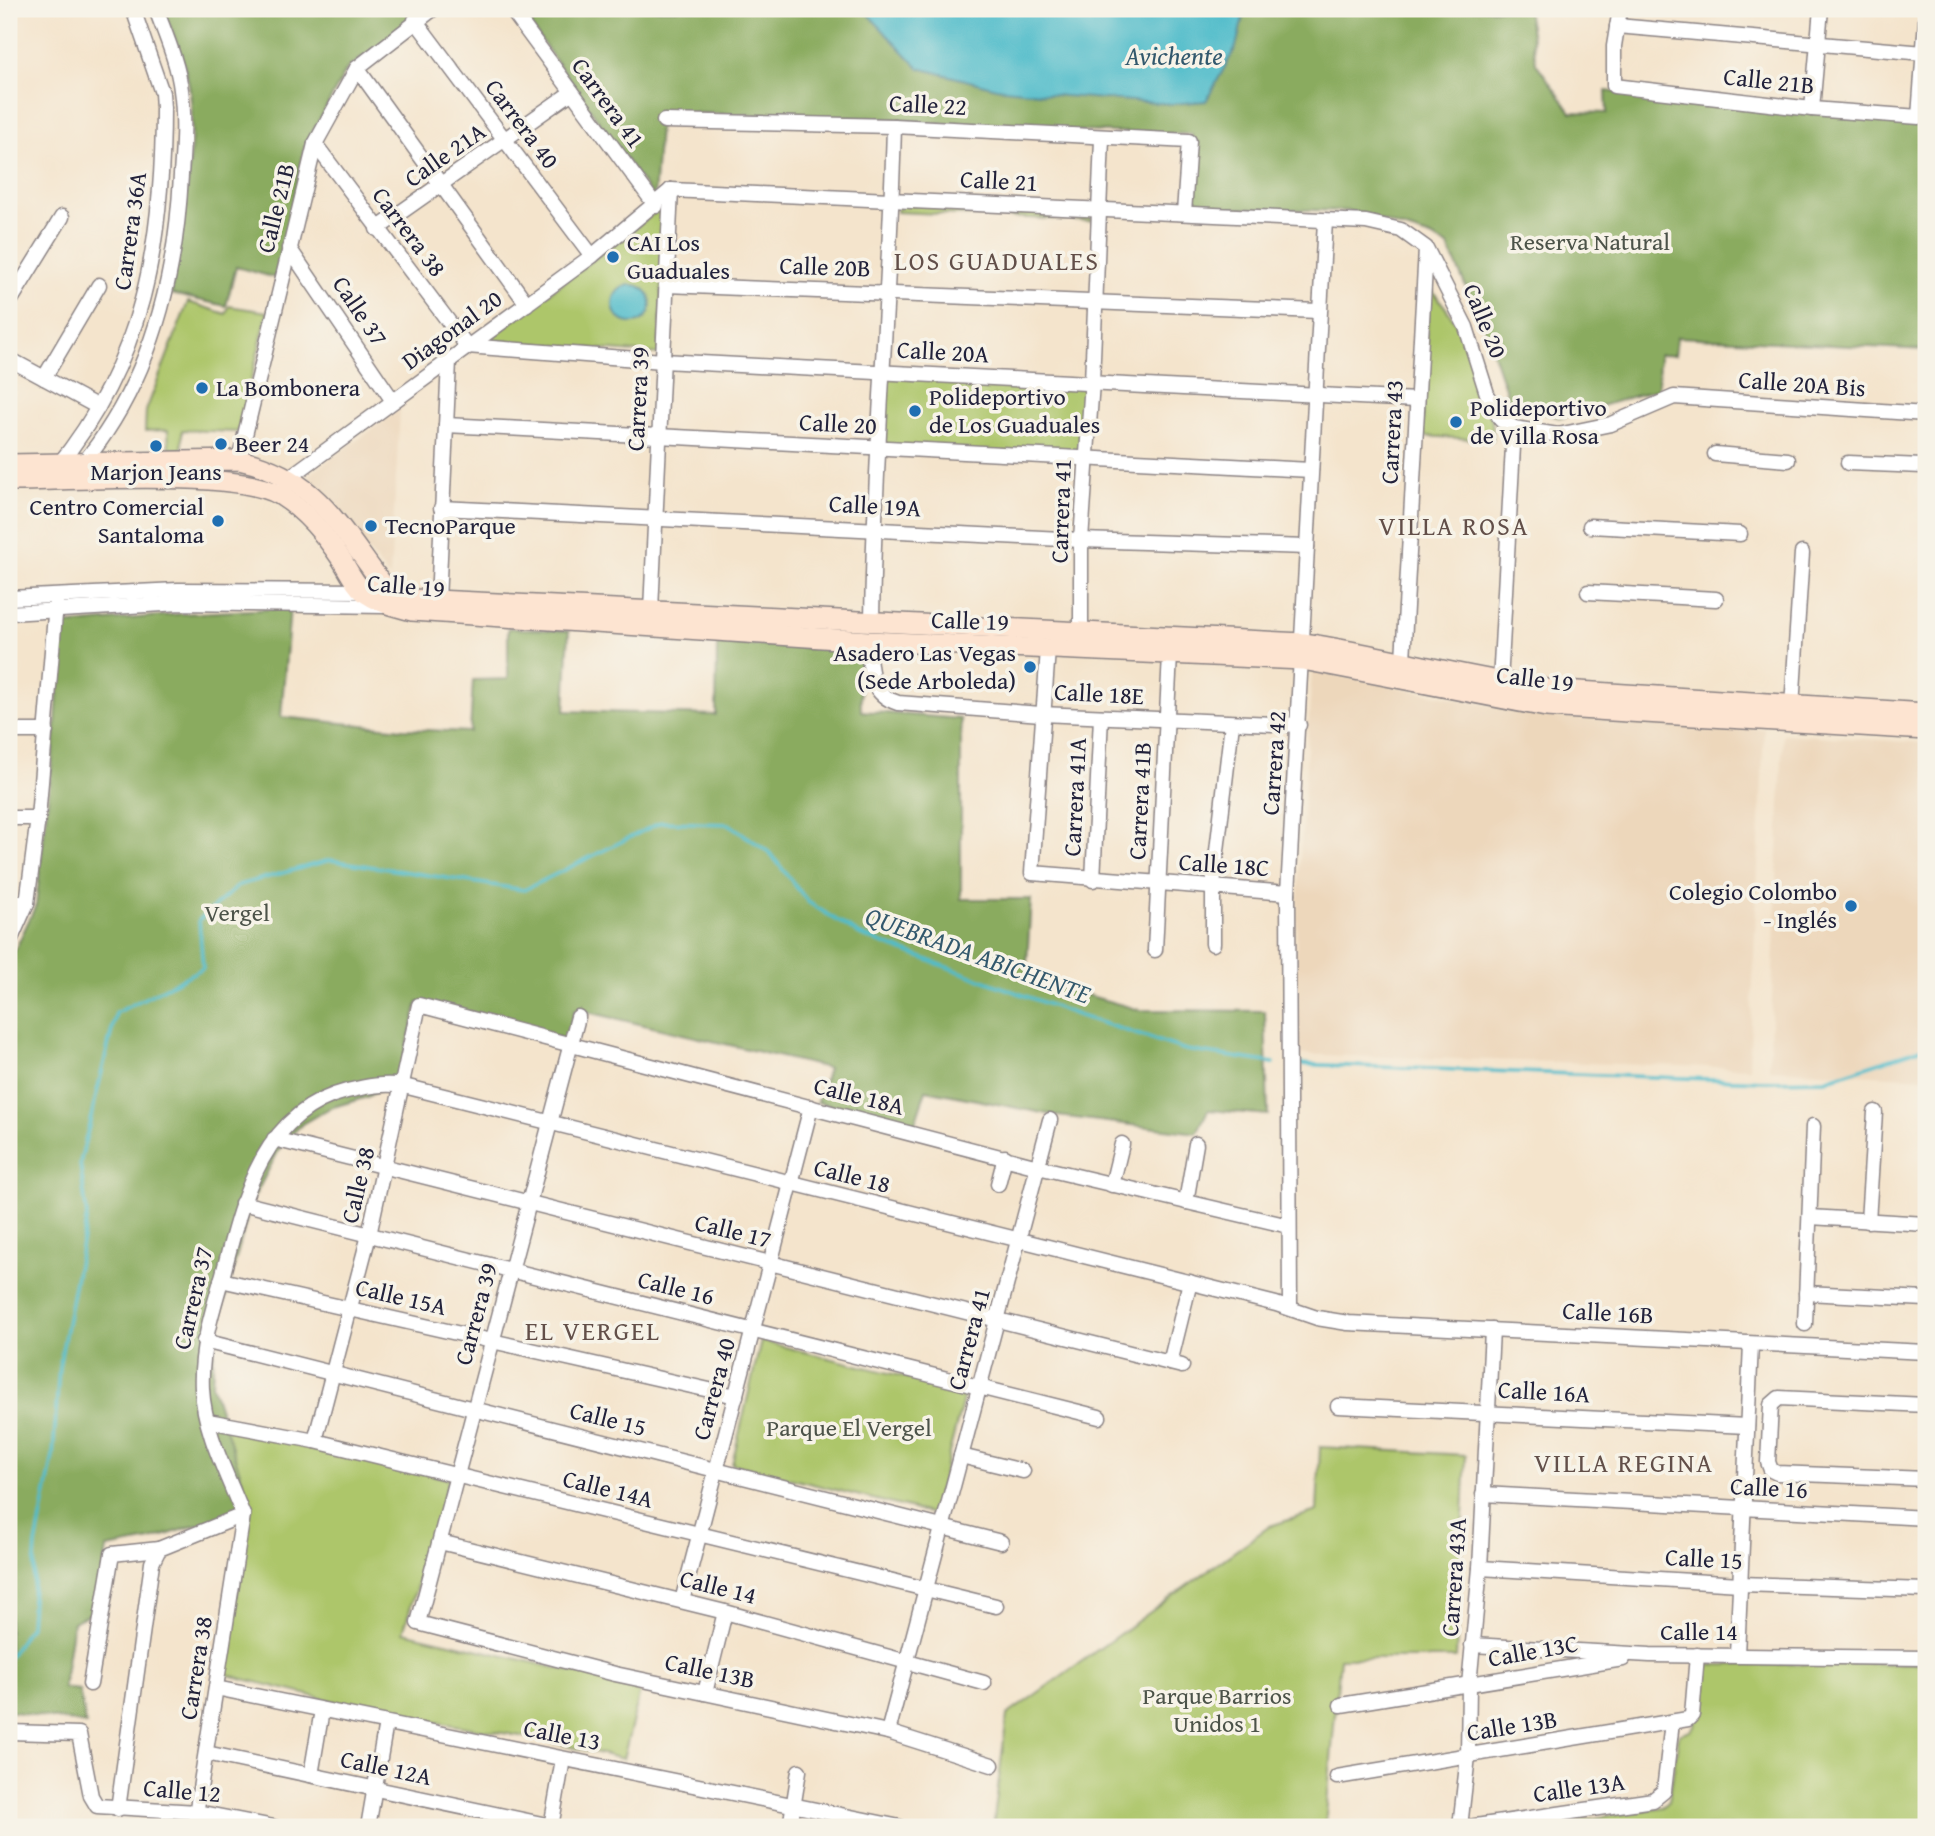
<svg xmlns="http://www.w3.org/2000/svg" width="1935" height="1836" viewBox="0 0 1935 1836" font-family="'Gentium Book Plus',serif">
<style>
.built{fill:#edd7bb}
.green{fill:#adc66b;stroke:#687453;stroke-width:2}
.forest{fill:#8aab5f;stroke:#56664d;stroke-width:2}
.water{fill:#50bcca;stroke:#396f82;stroke-width:2}
.lines{fill:none;stroke-linecap:round;stroke-linejoin:round}
.stream{stroke:#50bcca;stroke-width:3.5}
.minor-casing{stroke:#8b8384;stroke-width:17}
.secondary-casing{stroke:#8b8384;stroke-width:22}
.minor{stroke:#fff;stroke-width:14}
.secondary{stroke:#fde4d1;stroke-width:19}
.poi-dot{fill:#1f6fb2;stroke:#f7f3e8;stroke-width:2.5}
.labels{text-anchor:middle;stroke-width:7;stroke-linejoin:round;paint-order:stroke}
.street-label{font-size:24px;fill:#22223b;stroke:#f7f3e8}
.park-label{font-size:24px;fill:#4c5349;stroke:#f7f3e8}
.poi-label{font-size:24px;fill:#22223b;stroke:#f7f3e8;text-anchor:start}
.water-label{font-size:26px;font-style:italic;fill:#32586d;stroke:#f7f3e8}
.neighbourhood-label{font-size:26px;letter-spacing:2px;fill:#624f49;stroke:#f7f3e8}
</style>
<rect width="100%" height="100%" fill="#f7f3e8"/>
<filter id="ink" filterUnits="userSpaceOnUse"><feTurbulence type="fractalNoise" baseFrequency=".0143" numOctaves="2"/><feDisplacementMap in="SourceGraphic" scale="14" xChannelSelector="R" yChannelSelector="G"/><feConvolveMatrix kernelMatrix="1 2 1 2 8 2 1 2 1" color-interpolation-filters="sRGB"/></filter>
<filter id="wash" filterUnits="userSpaceOnUse"><feTurbulence type="fractalNoise" baseFrequency=".00686" numOctaves="4" result="noise"/><feDisplacementMap in="SourceGraphic" scale="28" xChannelSelector="R" yChannelSelector="G"/><feGaussianBlur stdDeviation="1.57" result="paint"/><feColorMatrix in="noise" values="0 0 0 0 0 0 0 0 0 0 0 0 0 0 0 0 0 1.4 0 .05"/><feComposite in="paint" operator="in"/></filter>
<g filter="url(#wash)">
<rect width="100%" height="100%" fill="#f4e4cc"/>
<!-- built -->
<g class="built">
<polygon points="400,410 390,578 308,475"/>
<polygon points="1312,671 1541,715 1764,729 1749,1068 1293,1054 1298,891"/>
<polygon points="1783,734 1926,743 1926,1078 1769,1069"/>
</g>
<!-- green -->
<g class="green">
<polygon points="898,204 1092,213 1092,221 897,212"/>
<polygon points="665,205 659,354 487,340"/>
<path d="M1429,287C1437,297 1446,307 1452,317C1470,346 1495,408 1493,440L1422,436Z"/>
<polygon points="188,302 226,314 229,306 268,312 238,432 182,430 182,449 169,449 168,430 145,431 146,411"/>
<polygon points="885,373 1084,387 1081,455 882,449"/>
<polygon points="761,1341 965,1392 933,1514 732,1464"/>
<polygon points="224,1425 449,1479 403,1632 641,1688 623,1759 533,1738 385,1714 224,1674 251,1507"/>
<polygon points="1320,1447 1466,1455 1456,1658 1340,1658 1325,1827 993,1827 1007,1715 1270,1526 1317,1511"/>
<polygon points="1926,1663 1926,1827 1541,1827 1663,1807 1669,1801 1679,1734 1690,1730 1695,1725 1707,1665"/>
</g>
<!-- forest -->
<g class="forest">
<path d="M163,9H427L347,69L305,146L276,278L236,267L226,306L171,294C179,236 199,140 189,85C184,59 173,33 163,9Z"/>
<polygon points="519,9 1527,9 1536,63 1571,112 1607,113 1606,91 1926,123 1926,350 1677,337 1675,355 1659,355 1658,389 1561,418 1510,403 1485,330 1448,246 1431,237 1350,211 1193,207 1192,134 999,129 887,119 660,112 654,199"/>
<polygon points="290,608 281,717 403,729 470,732 473,680 508,679 508,628 569,631 565,711 716,715 717,643 860,650 861,711 961,719 961,899 1031,899 1026,978 1140,1010 1265,1011 1268,1115 1208,1110 1197,1133 1058,1116 926,1090 914,1126 817,1102 828,1068 575,1009 567,1040 418,1002 399,1078 367,1097 330,1108 302,1124 282,1144 251,1203 215,1337 212,1385 251,1507 151,1540 107,1548 98,1610 73,1622 63,1688 79,1690 86,1724 9,1711 9,963 36,905 55,736 62,625 180,614"/>
</g>
<!-- water -->
<g class="water">
<polygon points="863,9 1245,9 1236,47 1206,101 1172,104 1064,96 996,88 919,68"/>
<circle cx="632" cy="304" r="19"/>
</g>
<g class="lines">
<!-- stream -->
<g class="stream">
<polyline points="1294,1064 1766,1081 1825,1080 1926,1047"/>
<polyline points="9,1657 30,1626 36,1545 53,1456 59,1367 87,1216 80,1163 116,1013 203,968 199,920 239,885 330,860 524,890 661,822 729,824 770,853 808,902 860,935 1080,1016 1186,1050 1274,1063"/>
</g>
</g>
</g>
<g filter="url(#ink)">
<g class="lines">
<!-- minor casing -->
<g class="minor-casing">
<g id="minor">
<polyline points="511,9 656,206"/>
<polyline points="1620,9 1614,46 1614,86 1812,109 1919,117 1926,19"/>
<polyline points="415,20 592,256"/>
<polyline points="1617,26 1924,53"/>
<polyline points="357,68 527,304"/>
<polyline points="1812,109 1821,9"/>
<polyline points="664,121 894,126 1189,141 1184,213"/>
<polyline points="315,144 467,346 663,361 1416,400"/>
<polyline points="671,190 1366,222 1401,230 1426,248 1466,327 1489,400 1501,420 1514,428 1558,435 1611,424 1674,397 1926,414"/>
<polyline points="377,229 572,92"/>
<polyline points="289,248 393,401"/>
<polyline points="666,285 1318,311"/>
<polyline points="9,303 62,217"/>
<polyline points="9,359 98,407"/>
<polyline points="44,378 99,285"/>
<polyline points="446,425 1311,470"/>
<polyline points="1715,454 1788,460"/>
<polyline points="239,460 315,144 357,68 433,9"/>
<polyline points="1848,463 1923,466"/>
<path d="M80,467C150,384 176,281 181,175C183,147 185,118 181,90C178,63 165,34 156,9"/>
<path d="M56,468C144,361 163,242 163,108L162,93L133,9"/>
<polyline points="284,486 290,477 592,256 671,190"/>
<polyline points="441,508 1081,540 1307,547"/>
<polyline points="1590,526 1740,534"/>
<polyline points="1588,592 1716,599"/>
<polyline points="9,598 178,590 363,591"/>
<polyline points="438,601 449,361"/>
<polyline points="651,610 671,190"/>
<polyline points="9,613 181,603 385,606"/>
<path d="M872,622C874,456 890,291 894,126"/>
<polyline points="1081,633 1081,540 1092,382 1102,139"/>
<path d="M868,641C870,667 868,694 898,703L1041,714L1299,725"/>
<polyline points="1048,649 1032,873 1288,893"/>
<polyline points="1403,660 1426,249"/>
<polyline points="1500,683 1514,428"/>
<polyline points="1792,707 1802,553"/>
<polyline points="9,731 46,731"/>
<polyline points="9,818 38,818"/>
<polyline points="1093,880 1101,717"/>
<polyline points="9,903 27,903"/>
<polyline points="9,943 27,903 38,818 56,603"/>
<polyline points="1213,944 1213,885 1232,723"/>
<polyline points="1155,950 1170,655"/>
<polyline points="578,1017 418,1623 615,1674 888,1732 992,1765"/>
<polyline points="274,1139 1182,1366"/>
<polyline points="998,1184 1005,1157"/>
<polyline points="1112,1185 1122,1144"/>
<polyline points="1186,1202 1196,1144"/>
<polyline points="242,1203 1099,1417"/>
<polyline points="1810,1217 1926,1224"/>
<polyline points="1868,1221 1875,1112"/>
<polyline points="221,1280 736,1396"/>
<polyline points="1806,1293 1926,1299"/>
<polyline points="1290,1308 1288,893 1325,221"/>
<polyline points="1805,1324 1813,1126"/>
<polyline points="204,1341 1001,1542"/>
<polyline points="1170,1363 1190,1282"/>
<polyline points="1926,1405 1779,1398 1771,1405 1768,1462 1771,1470 1777,1473 1926,1479"/>
<polyline points="1338,1406 1747,1426"/>
<polyline points="208,1421 315,1441 996,1606"/>
<polyline points="315,1441 369,1235 419,1005 1038,1167 1289,1226"/>
<polyline points="961,1456 1023,1471"/>
<polyline points="1483,1494 1926,1518"/>
<path d="M243,1515C228,1476 204,1432 202,1389C200,1349 212,1312 223,1274C242,1200 262,1112 347,1091C368,1086 383,1083 404,1086L1276,1304L1317,1318L1348,1323L1926,1352"/>
<polyline points="440,1542 725,1612 984,1683"/>
<polyline points="1480,1568 1740,1584 1926,1590"/>
<polyline points="682,1601 811,1107"/>
<polyline points="1472,1645 1650,1655 1926,1658"/>
<polyline points="1737,1655 1751,1344"/>
<polyline points="90,1684 112,1554 159,1549"/>
<polyline points="216,1688 900,1827"/>
<polyline points="705,1693 725,1612"/>
<polyline points="1341,1705 1623,1659"/>
<polyline points="9,1732 79,1734 91,1796 97,1806 197,1812 274,1827"/>
<polyline points="888,1732 1050,1120"/>
<polyline points="206,1753 556,1827"/>
<polyline points="311,1775 322,1710"/>
<polyline points="1337,1777 1688,1719 1692,1715 1697,1655"/>
<polyline points="118,1809 152,1563 159,1549 243,1515"/>
<polyline points="194,1827 243,1515"/>
<polyline points="368,1827 386,1723"/>
<polyline points="551,1827 563,1759"/>
<polyline points="790,1827 799,1771"/>
<polyline points="1460,1827 1468,1756 1469,1685 1480,1568 1492,1330"/>
<polyline points="1469,1827 1653,1800 1664,1791 1672,1722"/>
</g>
</g>
<!-- secondary casing -->
<g class="secondary-casing">
<g id="secondary">
<path d="M9,464L239,460C315,476 338,525 382,583L393,592L415,599L1303,643C1385,655 1465,678 1547,689L1926,713"/>
<path d="M9,481C66,481 236,469 280,495C306,511 325,535 342,560C348,570 354,583 363,591C376,602 396,607 412,611L868,641L1303,660L1546,707L1926,730"/>
</g>
</g>
<!-- minor -->
<use href="#minor" class="minor"/>
<!-- secondary -->
<use href="#secondary" class="secondary"/>
</g>
</g>
<!-- markers -->
<g class="poi-dot">
<circle cx="613" cy="257" r="7"/>
<circle cx="202" cy="388" r="7"/>
<circle cx="915" cy="411" r="7"/>
<circle cx="1456" cy="422" r="7"/>
<circle cx="221" cy="444" r="7"/>
<circle cx="156" cy="446" r="7"/>
<circle cx="218" cy="521" r="7"/>
<circle cx="371" cy="526" r="7"/>
<circle cx="1030" cy="667" r="7"/>
<circle cx="1851" cy="906" r="7"/>
</g>
<g class="labels">
<!-- street labels -->
<g class="street-label">
<text transform="translate(1769 81) rotate(6)" y="8">Calle 21B</text>
<text transform="translate(608 103) rotate(54)" y="8">Carrera 41</text>
<text transform="translate(928 105) rotate(3)" y="8">Calle 22</text>
<text transform="translate(522 124) rotate(53)" y="8">Carrera 40</text>
<text transform="translate(445 155) rotate(-35)" y="8">Calle 21A</text>
<text transform="translate(999 181) rotate(3)" y="8">Calle 21</text>
<text transform="translate(276 208) rotate(-76)" y="8">Calle 21B</text>
<text transform="translate(130 231) rotate(-82)" y="8">Carrera 36A</text>
<text transform="translate(409 232) rotate(53)" y="8">Carrera 38</text>
<text transform="translate(825 267) rotate(2)" y="8">Calle 20B</text>
<text transform="translate(360 311) rotate(56)" y="8">Calle 37</text>
<text transform="translate(1485 321) rotate(68)" y="8">Calle 20</text>
<text transform="translate(452 330) rotate(-36)" y="8">Diagonal 20</text>
<text transform="translate(943 352) rotate(3)" y="8">Calle 20A</text>
<text transform="translate(1802 384) rotate(4)" y="8">Calle 20A Bis</text>
<text transform="translate(638 399) rotate(-87)" y="8">Carrera 39</text>
<text transform="translate(838 424) rotate(3)" y="8">Calle 20</text>
<text transform="translate(1392 432) rotate(-87)" y="8">Carrera 43</text>
<text transform="translate(875 506) rotate(3)" y="8">Calle 19A</text>
<text transform="translate(1061 511) rotate(-88)" y="8">Carrera 41</text>
<text transform="translate(406 586) rotate(5)" y="8">Calle 19</text>
<text transform="translate(970 621) rotate(2)" y="8">Calle 19</text>
<text transform="translate(1535 679) rotate(7)" y="8">Calle 19</text>
<text transform="translate(1099 694) rotate(3)" y="8">Calle 18E</text>
<text transform="translate(1274 763) rotate(-86)" y="8">Carrera 42</text>
<text transform="translate(1075 797) rotate(-87)" y="8">Carrera 41A</text>
<text transform="translate(1140 801) rotate(-87)" y="8">Carrera 41B</text>
<text transform="translate(1224 865) rotate(4)" y="8">Calle 18C</text>
<text transform="translate(859 1096) rotate(14)" y="8">Calle 18A</text>
<text transform="translate(852 1176) rotate(14)" y="8">Calle 18</text>
<text transform="translate(358 1185) rotate(-77)" y="8">Calle 38</text>
<text transform="translate(733 1231) rotate(14)" y="8">Calle 17</text>
<text transform="translate(676 1288) rotate(14)" y="8">Calle 16</text>
<text transform="translate(401 1297) rotate(13)" y="8">Calle 15A</text>
<text transform="translate(193 1298) rotate(-77)" y="8">Carrera 37</text>
<text transform="translate(1608 1313) rotate(3)" y="8">Calle 16B</text>
<text transform="translate(476 1314) rotate(-75)" y="8">Carrera 39</text>
<text transform="translate(969 1339) rotate(-75)" y="8">Carrera 41</text>
<text transform="translate(714 1389) rotate(-75)" y="8">Carrera 40</text>
<text transform="translate(1544 1392) rotate(3)" y="8">Calle 16A</text>
<text transform="translate(608 1419) rotate(14)" y="8">Calle 15</text>
<text transform="translate(1769 1488) rotate(3)" y="8">Calle 16</text>
<text transform="translate(608 1489) rotate(14)" y="8">Calle 14A</text>
<text transform="translate(1704 1559) rotate(3)" y="8">Calle 15</text>
<text transform="translate(1454 1577) rotate(-86)" y="8">Carrera 43A</text>
<text transform="translate(718 1587) rotate(14)" y="8">Calle 14</text>
<text x="1699" y="1640">Calle 14</text>
<text transform="translate(1533 1651) rotate(-10)" y="8">Calle 13C</text>
<text transform="translate(196 1668) rotate(-81)" y="8">Carrera 38</text>
<text transform="translate(710 1671) rotate(12)" y="8">Calle 13B</text>
<text transform="translate(1512 1726) rotate(-9)" y="8">Calle 13B</text>
<text transform="translate(562 1735) rotate(11)" y="8">Calle 13</text>
<text transform="translate(386 1768) rotate(12)" y="8">Calle 12A</text>
<text transform="translate(1579 1788) rotate(-8)" y="8">Calle 13A</text>
<text transform="translate(182 1791) rotate(5)" y="8">Calle 12</text>
</g>
<!-- park labels -->
<g class="park-label">
<text x="1590" y="250">Reserva Natural</text>
<text x="237" y="921">Vergel</text>
<text x="849" y="1436">Parque El Vergel</text>
<text x="1217" y="1704">Parque Barrios<tspan x="1217" dy="28">Unidos 1</tspan></text>
</g>
<!-- poi labels -->
<g class="poi-label">
<text x="627" y="251">CAI Los<tspan x="627" dy="28">Guaduales</tspan></text>
<text x="216" y="396">La Bombonera</text>
<text x="929" y="405">Polideportivo<tspan x="929" dy="28">de Los Guaduales</tspan></text>
<text x="1470" y="416">Polideportivo<tspan x="1470" dy="28">de Villa Rosa</tspan></text>
<text x="235" y="452">Beer 24</text>
<text x="156" y="480" text-anchor="middle">Marjon Jeans</text>
<text x="204" y="515" text-anchor="end">Centro Comercial<tspan x="204" dy="28">Santaloma</tspan></text>
<text x="385" y="534">TecnoParque</text>
<text x="1016" y="661" text-anchor="end">Asadero Las Vegas<tspan x="1016" dy="28">(Sede Arboleda)</tspan></text>
<text x="1837" y="900" text-anchor="end">Colegio Colombo<tspan x="1837" dy="28">- Inglés</tspan></text>
</g>
<!-- water labels -->
<g class="water-label">
<text x="1174" y="65">Avichente</text>
<text transform="translate(978 955) rotate(20)" y="9">QUEBRADA ABICHENTE</text>
</g>
<!-- neighbourhood labels -->
<g class="neighbourhood-label">
<text x="997" y="270">LOS GUADUALES</text>
<text x="1454" y="535">VILLA ROSA</text>
<text x="593" y="1340">EL VERGEL</text>
<text x="1624" y="1472">VILLA REGINA</text>
</g>
</g>
<!-- margin -->
<rect width="1935" height="1836" fill="none" stroke="#f7f3e8" stroke-width="35"/>
</svg>
